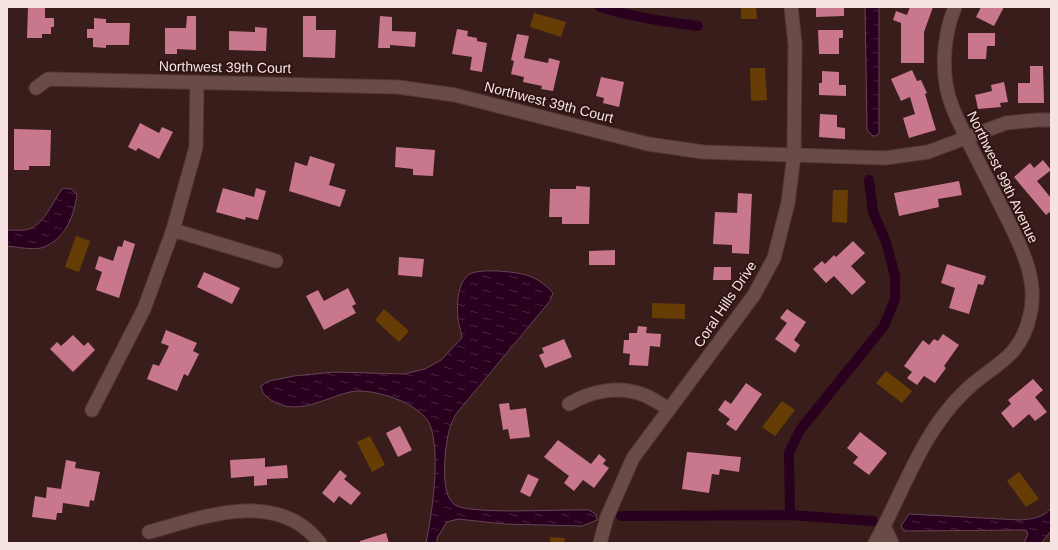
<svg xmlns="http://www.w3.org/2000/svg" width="1058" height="550" viewBox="0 0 1058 550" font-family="Helvetica,sans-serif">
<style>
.pitch{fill:#663e05}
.water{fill:url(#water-ripples);stroke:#674458}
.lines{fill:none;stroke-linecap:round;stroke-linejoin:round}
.canal{stroke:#29001e;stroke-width:10}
.building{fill:#c8778d}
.minor-casing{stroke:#533b3b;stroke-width:15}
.minor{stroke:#6a4b48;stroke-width:13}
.labels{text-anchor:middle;stroke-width:4;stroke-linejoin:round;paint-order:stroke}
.street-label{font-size:14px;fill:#f7e3e1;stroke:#2e1412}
</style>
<defs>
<pattern id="water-ripples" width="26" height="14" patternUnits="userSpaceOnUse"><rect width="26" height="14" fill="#29001e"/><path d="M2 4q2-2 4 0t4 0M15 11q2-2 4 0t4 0" fill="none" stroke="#49253e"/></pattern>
</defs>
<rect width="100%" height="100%" fill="#391d1b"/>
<!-- pitch -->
<g class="pitch">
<polygon points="741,7 756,7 757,19 741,19"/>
<polygon points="534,13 566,22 561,37 530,27"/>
<polygon points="750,68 765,68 767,100 751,101"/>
<polygon points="833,190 848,190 847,223 832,222"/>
<polygon points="76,236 90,241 79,272 65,267"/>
<polygon points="652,303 685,304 685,319 652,318"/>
<polygon points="384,309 409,331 399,342 375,320"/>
<polygon points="886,371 912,391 902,403 876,383"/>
<polygon points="782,401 795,410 775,436 762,427"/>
<polygon points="370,436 385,465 372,472 357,442"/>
<polygon points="1019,472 1039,499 1026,507 1007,481"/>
<polygon points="550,537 565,538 564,543 550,543"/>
</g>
<!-- water -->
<g class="water">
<polygon points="865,7 879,7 879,133 876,136 873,136 867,130"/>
<path d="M63,188L71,189L77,194C74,217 65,240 41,248C32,250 17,247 7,246V230C14,230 23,231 29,229C45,224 53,200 63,188Z"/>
<path d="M498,271C522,273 536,274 553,293L550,301L456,414C453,420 450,426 449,431C445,448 439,494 455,505C471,515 564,509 589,510L596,514L597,520L582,526L504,524L458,519L447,522L437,538V543H426C432,514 441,452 430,425C421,403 372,387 350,392C324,398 297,417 271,400C265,396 262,393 261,386L269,381L294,376L335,372L404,374L425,369L441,360L462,338C462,332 459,327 458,320C457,306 456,283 470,274C477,270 490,271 498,271Z"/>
<path d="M1051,508V531L1041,543H1024L1028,534L1026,530L904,531L901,526L909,514L1020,520C1031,519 1044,518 1051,508Z"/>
</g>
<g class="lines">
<!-- canal -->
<g class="canal">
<path d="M600,7C633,17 664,22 698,26"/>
<polyline points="790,515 789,453 800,430 884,326 895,299 895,276 886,242 873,212 869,180"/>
<polyline points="621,516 790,515 873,521"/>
</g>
</g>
<!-- building -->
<g class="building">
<polygon points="28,7 45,7 45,18 54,18 54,27 51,27 51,34 42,34 42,38 27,38"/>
<polygon points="816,7 844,7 844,16 816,17"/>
<polygon points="910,7 933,7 924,32 924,63 901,63 901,23 893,20 896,11 907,15"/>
<polygon points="981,7 1004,7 994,26 976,17"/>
<polygon points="187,16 196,16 196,50 177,49 177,54 165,54 165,28 186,28"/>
<polygon points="303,16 316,16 316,30 336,30 335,58 303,57"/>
<polygon points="380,16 392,17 392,31 416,32 415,47 390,45 390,48 378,48"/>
<polygon points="94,18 106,19 106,23 130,23 129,45 106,45 106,48 93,47 93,38 87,38 87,29 94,29"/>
<polygon points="255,27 267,28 266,51 229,50 229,31 255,32"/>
<polygon points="457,29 468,31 467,36 477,38 477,41 487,43 482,72 470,70 472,57 452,54"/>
<polygon points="818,30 843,30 843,38 839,38 839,54 819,54"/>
<polygon points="968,33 995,33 995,46 987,46 986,59 968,59"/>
<polygon points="517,34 529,36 524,58 548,63 549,58 560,61 553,91 541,89 542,86 523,82 524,77 511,74 514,61 511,60"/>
<polygon points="1030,66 1043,66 1044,103 1018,103 1018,83 1030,83"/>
<polygon points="912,70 917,81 921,80 927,93 925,94 936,130 909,138 903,118 915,114 910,97 901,101 891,79"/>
<polygon points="822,71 839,72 839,85 846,85 846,96 819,95 819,83 822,83"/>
<polygon points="601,77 624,82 619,107 603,103 604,98 596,96"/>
<polygon points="1004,82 1008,102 1000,103 1001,107 978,109 975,95 992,91 991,85"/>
<polygon points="820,114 837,115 837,127 845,128 845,139 819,137"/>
<polygon points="140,123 159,133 162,127 173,132 159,159 138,148 136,151 128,147"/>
<polygon points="14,129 51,130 50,166 29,166 29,170 14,170"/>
<polygon points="396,147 435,150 433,176 413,175 413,169 395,167"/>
<polygon points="310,156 335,164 329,185 346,190 340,207 289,191 295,162 307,166"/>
<polygon points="1043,160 1051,170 1037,181 1051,198 1051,211 1046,215 1014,177 1030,163 1034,168"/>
<polygon points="959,181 962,195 938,199 939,207 899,216 894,193"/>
<polygon points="576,186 590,187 589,224 562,224 562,217 549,217 550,189 576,189"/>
<polygon points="223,188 254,197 256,188 266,191 258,220 246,217 245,220 216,212"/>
<polygon points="738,193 752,194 749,254 732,253 732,245 713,244 715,212 737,213"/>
<polygon points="124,240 135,244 119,298 96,290 102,272 95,269 99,256 113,261 118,246 122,247"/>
<polygon points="853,241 865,253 851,266 866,282 852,295 834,276 826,283 813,269 822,261 825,264 834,255 836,257"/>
<polygon points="615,250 615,265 589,265 589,251"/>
<polygon points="399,257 424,259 422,277 398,275"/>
<polygon points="947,264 986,276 983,285 978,284 969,314 949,308 955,288 941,283"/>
<polygon points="714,267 731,267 731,280 713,280"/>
<polygon points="204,272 240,288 232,304 197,287"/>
<polygon points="348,288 356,304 352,306 356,313 324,330 306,296 318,290 324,301"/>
<polygon points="787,309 806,322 794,340 800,345 795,353 775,339 787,323 780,318"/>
<polygon points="638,326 647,327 646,333 661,334 660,347 650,346 648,366 629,365 630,354 623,353 624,340 629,340 629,333 637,333"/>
<polygon points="166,330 197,343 193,351 199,354 188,376 184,374 177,391 147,379 153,364 159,366 169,346 161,343"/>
<polygon points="943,334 959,345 944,366 946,368 935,383 924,376 917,385 907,378 912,372 904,366 923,340 929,345 934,339 938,341"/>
<polygon points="73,335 84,346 88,342 95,350 73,372 50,349 57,342 61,346"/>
<polygon points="564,339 572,357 545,368 539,355 544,353 542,348"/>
<polygon points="1033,379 1043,390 1035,397 1047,412 1035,421 1029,414 1013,428 1001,413 1011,404 1008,400"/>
<polygon points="746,383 762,394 736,431 726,424 730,419 718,410 725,400 731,404"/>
<polygon points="509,403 510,410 526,408 530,437 510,439 508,429 503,430 499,404"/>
<polygon points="400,426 412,450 398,457 386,433"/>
<polygon points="860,432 887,453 869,475 853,463 858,457 847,448"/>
<polygon points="558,440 591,464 599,454 606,460 603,464 609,468 594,488 583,480 574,491 564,483 569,476 544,457"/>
<polygon points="687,452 741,457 739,472 720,469 719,475 712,474 709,493 682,489"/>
<polygon points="265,458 265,467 287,465 288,478 267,479 267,485 254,486 254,476 231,478 230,460"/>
<polygon points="66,460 76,462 75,468 100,472 94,501 90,500 89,507 63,503 62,513 57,513 56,520 32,517 35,496 46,498 47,487 61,489"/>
<polygon points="340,470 347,476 344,479 361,493 351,505 339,496 334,503 322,493"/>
<polygon points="528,474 539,479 530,497 520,492"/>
<polygon points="386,533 389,543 360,543 360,541"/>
</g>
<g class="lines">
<!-- minor casing -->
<g class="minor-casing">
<g id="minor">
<polyline points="36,88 48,79 398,87 455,95 648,144 703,152 885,158 928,152 1006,123 1037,120 1051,120"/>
<polyline points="173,230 276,261"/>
<path d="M569,404C589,392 618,385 641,394C651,397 660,404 669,409"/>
<polyline points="92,410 144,309 173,230 196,147 197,82"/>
<polyline points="884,526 892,543"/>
<path d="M149,532C204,517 277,488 320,543"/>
<polyline points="600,543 607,517 633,458 754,295 774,258 788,203 794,155 795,44 791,7"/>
<path d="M875,543C904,491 921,433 965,391C994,363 1020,360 1030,315C1038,283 1024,253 1010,224C999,202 988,180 977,159C968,141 959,124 952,106C940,76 943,36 955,7"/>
</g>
</g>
<!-- minor -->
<use href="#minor" class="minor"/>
</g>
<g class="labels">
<!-- street labels -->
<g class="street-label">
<text transform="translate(225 67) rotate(1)" y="5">Northwest 39th Court</text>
<text transform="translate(549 102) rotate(14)" y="5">Northwest 39th Court</text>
<text transform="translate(1003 177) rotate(64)" y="5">Northwest 99th Avenue</text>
<text transform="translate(725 304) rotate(-56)" y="5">Coral Hills Drive</text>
</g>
</g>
<!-- border -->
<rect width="1058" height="550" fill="none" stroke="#f7e3e1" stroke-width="16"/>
</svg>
